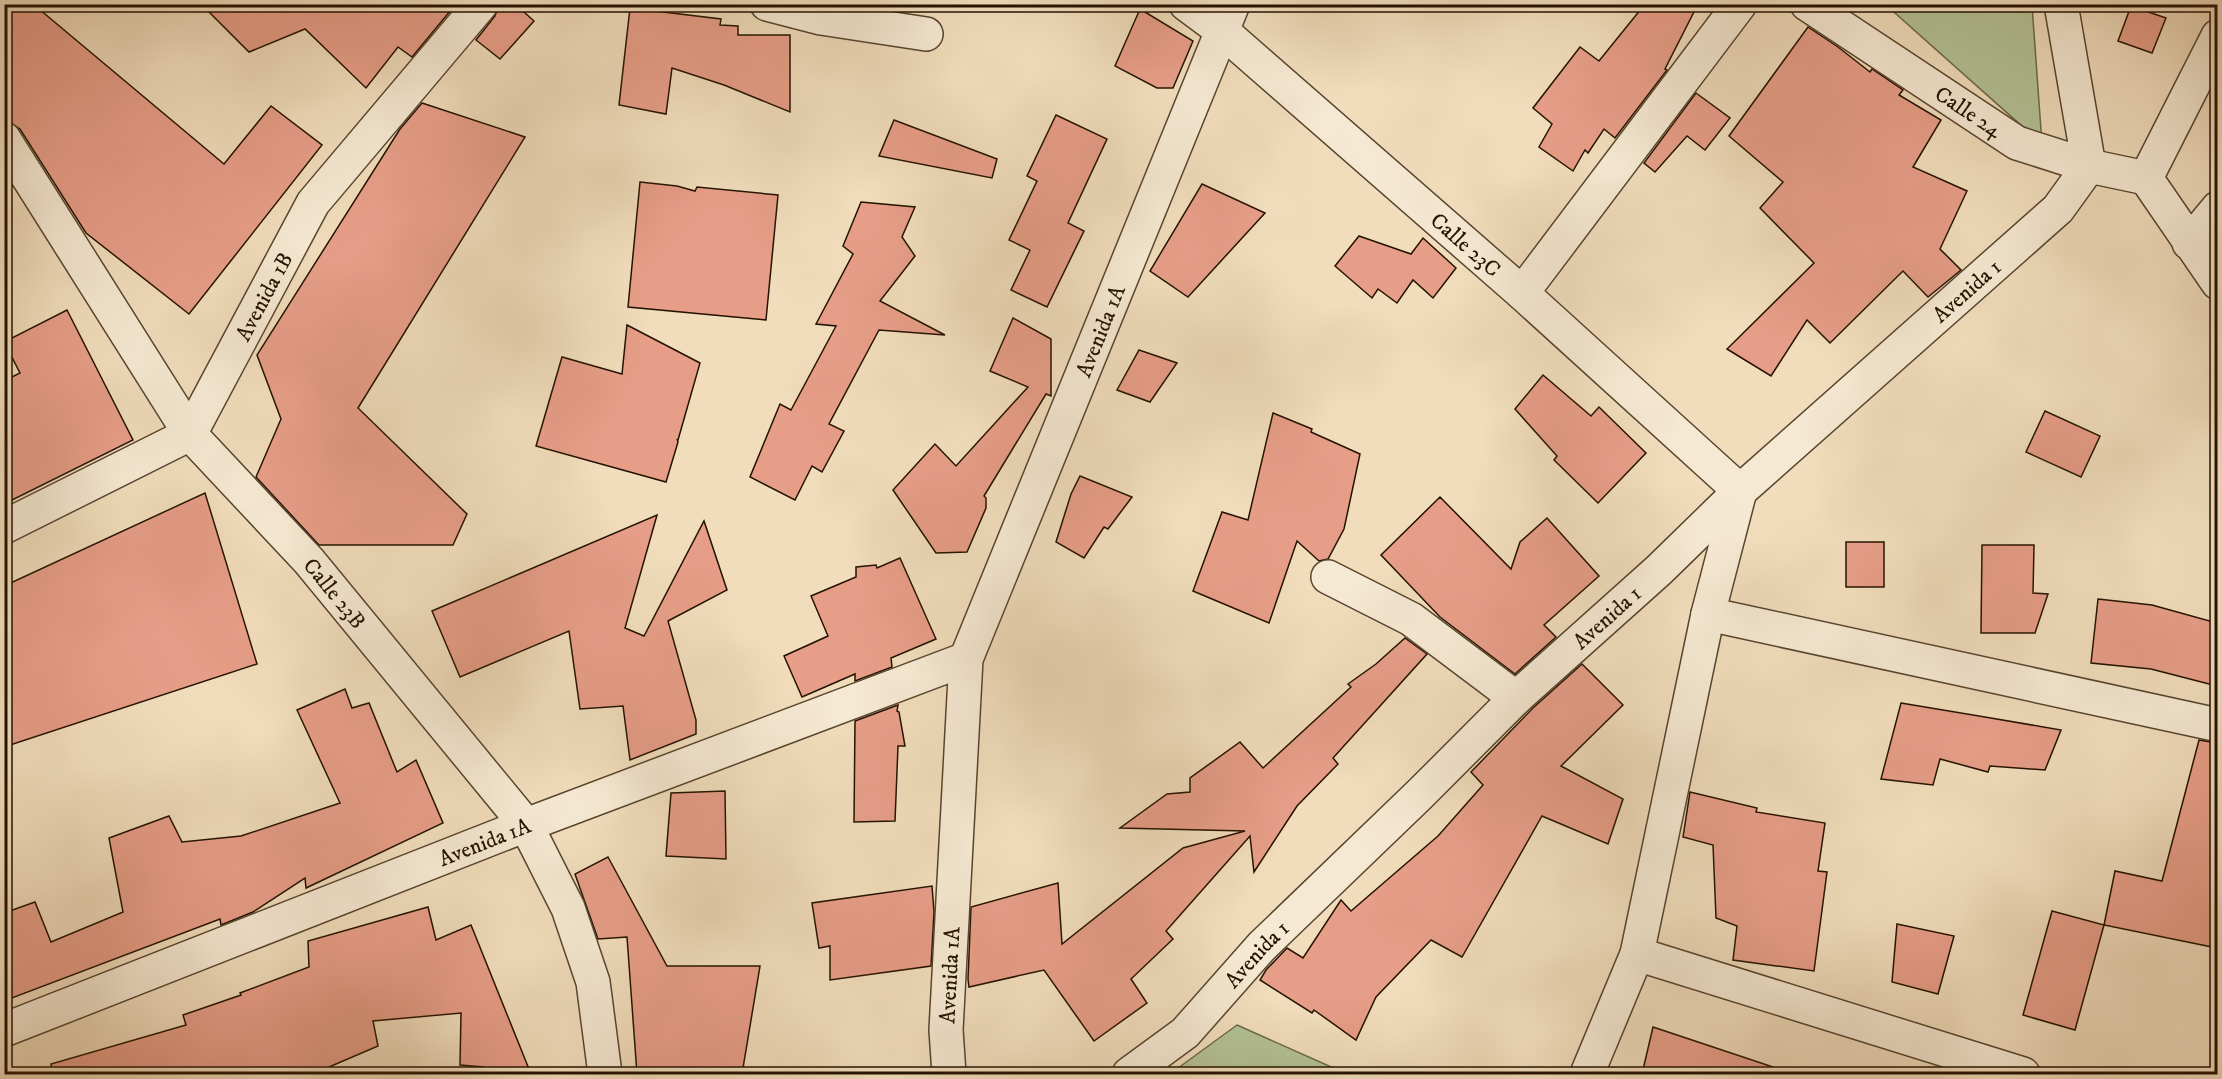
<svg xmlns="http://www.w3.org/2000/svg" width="2222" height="1079" viewBox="0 0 2222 1079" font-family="'IM FELL DW Pica',serif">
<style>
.green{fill:#b3c296;stroke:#6c6a4b;stroke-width:1.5}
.building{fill:#e79e88;stroke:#241200;stroke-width:1.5}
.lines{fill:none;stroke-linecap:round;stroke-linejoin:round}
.minor-casing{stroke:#57452f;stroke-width:36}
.minor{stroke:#f6e9d3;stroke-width:33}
.labels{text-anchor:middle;stroke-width:4.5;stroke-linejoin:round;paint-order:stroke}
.street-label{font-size:22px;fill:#241200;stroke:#f6e9d3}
</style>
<rect width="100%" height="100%" fill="#f1ddbc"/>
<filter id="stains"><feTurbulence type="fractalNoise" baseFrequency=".00333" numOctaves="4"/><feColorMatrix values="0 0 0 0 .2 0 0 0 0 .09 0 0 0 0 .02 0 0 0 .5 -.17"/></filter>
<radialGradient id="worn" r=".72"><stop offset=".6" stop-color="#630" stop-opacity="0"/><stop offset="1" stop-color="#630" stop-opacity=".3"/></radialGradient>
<!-- green -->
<g class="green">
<polygon points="1886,5 2032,5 2042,144"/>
<polygon points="1237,1025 1347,1074 1170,1074"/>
</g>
<!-- building -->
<g class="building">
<polygon points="4,4 33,4 224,164 271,106 322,145 189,314 86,233 20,129 9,122 4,115"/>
<polygon points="201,4 456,4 412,57 398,47 366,88 305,29 249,52"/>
<polygon points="499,4 515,4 534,21 500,59 476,40 495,16"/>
<polygon points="1645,4 1698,4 1665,69 1667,70 1615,138 1604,129 1588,153 1585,150 1573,171 1539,147 1552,124 1533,108 1580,47 1599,61"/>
<polygon points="2131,6 2166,18 2152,53 2118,41"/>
<polygon points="630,8 721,19 720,25 738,26 738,35 790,35 790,112 724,85 672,68 666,114 619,105"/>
<polygon points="1140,9 1193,41 1173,88 1157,88 1115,66"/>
<polygon points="1808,27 1838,47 1870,72 1872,69 1903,90 1899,95 1941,120 1913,167 1967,191 1940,249 1961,270 1928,297 1903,271 1830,343 1807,320 1771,376 1727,349 1814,263 1760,208 1783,182 1729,136"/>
<polygon points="1696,93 1730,118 1705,150 1687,136 1655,172 1644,163"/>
<polygon points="422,103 525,137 358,408 467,514 453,545 319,545 256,477 281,419 257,355 400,129"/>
<polygon points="1056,115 1107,139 1068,223 1084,231 1047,307 1011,290 1030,250 1009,240 1037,181 1027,176"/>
<polygon points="894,120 997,159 992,178 879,156"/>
<polygon points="640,182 677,186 695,191 697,187 778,195 766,320 628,307"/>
<polygon points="1202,184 1265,213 1188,297 1150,271"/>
<polygon points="861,202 915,207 902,237 915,256 880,301 945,335 879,330 829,424 844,431 822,472 812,466 795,500 750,477 780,404 791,410 836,326 816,324 853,254 843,246"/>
<polygon points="1359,236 1411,254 1423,238 1456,268 1433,298 1413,280 1397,303 1378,289 1372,298 1335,266"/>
<polygon points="67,310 133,440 4,504 4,381 20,373 4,342"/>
<polygon points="1013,318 1051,339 1051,396 1046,394 984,496 986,498 986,508 967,552 936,553 893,490 935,444 956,466 1028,387 990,371"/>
<polygon points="627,325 700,363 678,440 677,439 678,442 666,482 536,446 562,357 622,374"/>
<polygon points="1139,350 1177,363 1150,402 1117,390"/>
<polygon points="1543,375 1591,416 1599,407 1646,453 1598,503 1554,460 1557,456 1515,409"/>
<polygon points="2045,411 2100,436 2081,477 2026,452"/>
<polygon points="1273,413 1312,429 1311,432 1360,454 1344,529 1328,559 1319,561 1297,541 1269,623 1193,591 1222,512 1248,520"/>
<polygon points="1080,476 1132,497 1108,529 1104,527 1084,558 1056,542 1071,494"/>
<polygon points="205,493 257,664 4,747 4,586"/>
<polygon points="1440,497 1511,569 1520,542 1547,518 1599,576 1544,625 1556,637 1515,674 1440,617 1381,555"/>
<polygon points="657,515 625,628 644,636 704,521 727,590 668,621 696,720 696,734 630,760 623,706 580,709 569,631 460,677 432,611"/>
<rect x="1846" y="542" width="38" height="45"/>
<polygon points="1982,545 2034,545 2033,593 2048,594 2035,633 1981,633"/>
<polygon points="900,558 936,639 891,658 892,667 855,681 855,674 802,697 784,656 828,636 811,596 856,577 856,567 876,565 877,568"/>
<polygon points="2098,599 2152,605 2217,623 2217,686 2151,669 2091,663"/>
<polygon points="1405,638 1427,654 1333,758 1338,764 1297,806 1254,872 1250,836 1166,931 1173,939 1131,979 1147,1003 1094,1041 1044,970 969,987 968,979 971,907 1058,883 1062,944 1183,848 1245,831 1120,828 1167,794 1190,792 1190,778 1240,742 1263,768 1351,687 1348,684 1376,664"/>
<polygon points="1582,664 1623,705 1561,766 1623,799 1608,844 1542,816 1462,957 1431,940 1376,997 1356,1040 1314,1010 1312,1013 1260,980 1266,970 1287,948 1303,958 1341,900 1351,911 1438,836 1483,785 1471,772 1533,708"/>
<polygon points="345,689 352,708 369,703 397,772 416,760 443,823 306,888 305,878 253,912 221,925 220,919 4,1001 4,913 35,902 51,942 123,912 109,838 169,816 182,842 241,836 340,803 297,710"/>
<polygon points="1901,703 1985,717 2061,730 2045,770 1990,766 1988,772 1940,759 1933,785 1881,779"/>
<polygon points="898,705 897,711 899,712 905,746 898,746 895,821 854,822 855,721"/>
<polygon points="2199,740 2217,743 2217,948 2104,925 2115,871 2162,881"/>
<polygon points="725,791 726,859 666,856 671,793"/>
<polygon points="1690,792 1757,808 1756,812 1825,823 1818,871 1827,872 1814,971 1733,960 1737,926 1716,918 1713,845 1683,837"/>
<polygon points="608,857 667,966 760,966 742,1074 637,1074 627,937 598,939 575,874"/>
<polygon points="932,886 934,912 931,966 830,980 830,946 819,948 812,903"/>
<polygon points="428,907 436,940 471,925 531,1074 483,1074 483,1067 460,1065 461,1013 373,1021 378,1046 329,1067 331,1074 52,1074 51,1064 186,1025 183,1015 241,995 240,993 309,967 308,941"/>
<polygon points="2052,911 2104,925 2075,1030 2023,1015"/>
<polygon points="1897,924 1954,936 1938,994 1892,982"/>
<polygon points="1653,1027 1773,1067 1772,1074 1642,1074"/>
</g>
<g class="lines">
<!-- minor casing -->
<g class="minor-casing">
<g id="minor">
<polyline points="767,4 821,18 926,34"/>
<path id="s1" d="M1186,4L1221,30L1522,293L1740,491L1708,614L1637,954L1587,1074"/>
<path id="s2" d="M1807,4L2017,143L2089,166L2146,178"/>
<path id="s3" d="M4,139L190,434L309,561L526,825L568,908L593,982L605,1074"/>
<polyline points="2146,178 2218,36"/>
<polyline points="2146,178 2218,283"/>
<polyline points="2189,243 2218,208"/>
<polyline points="1522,293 1740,4"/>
<path id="s4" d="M4,527L190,434L313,203L481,4"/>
<polyline points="1328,577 1411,619 1516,698"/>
<polyline points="1708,614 2218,725"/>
<polyline points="1637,954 2023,1074"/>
<path id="s5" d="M4,1030L526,825L966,659"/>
<path id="s6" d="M949,1074L946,1030L966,659L1233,4"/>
<path id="s7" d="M1129,1074L1185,1033L1262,946L1419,795L1516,698L1659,570L1740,491L2058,209L2089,166L2061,4"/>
</g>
</g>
<!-- minor -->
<use href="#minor" class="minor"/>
</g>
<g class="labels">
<!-- street labels -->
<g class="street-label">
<text dy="8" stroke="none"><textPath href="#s2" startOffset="194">Calle 24</textPath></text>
<text dy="8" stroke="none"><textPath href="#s1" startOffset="369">Calle 23C</textPath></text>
<text dy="8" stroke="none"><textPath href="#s7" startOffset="1148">Avenida 1</textPath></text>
<text dy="8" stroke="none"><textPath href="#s4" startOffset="364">Avenida 1B</textPath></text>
<text dy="8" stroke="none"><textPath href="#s6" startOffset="770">Avenida 1A</textPath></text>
<text dy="8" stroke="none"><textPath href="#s3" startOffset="564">Calle 23B</textPath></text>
<text dy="8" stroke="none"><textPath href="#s7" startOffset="662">Avenida 1</textPath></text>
<text dy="8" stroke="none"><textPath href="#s5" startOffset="516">Avenida 1A</textPath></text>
<text dy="8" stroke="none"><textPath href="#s7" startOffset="176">Avenida 1</textPath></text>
<text dy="8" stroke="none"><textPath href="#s6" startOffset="99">Avenida 1A</textPath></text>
</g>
</g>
<!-- margin -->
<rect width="2222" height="1079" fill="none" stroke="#f1ddbc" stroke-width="24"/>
<rect x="6" y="6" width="2210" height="1067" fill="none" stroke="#241200" stroke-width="3"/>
<rect x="12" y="12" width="2198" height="1055" fill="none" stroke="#241200" stroke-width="1.5"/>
<rect width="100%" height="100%" filter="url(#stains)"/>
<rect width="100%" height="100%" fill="url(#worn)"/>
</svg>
